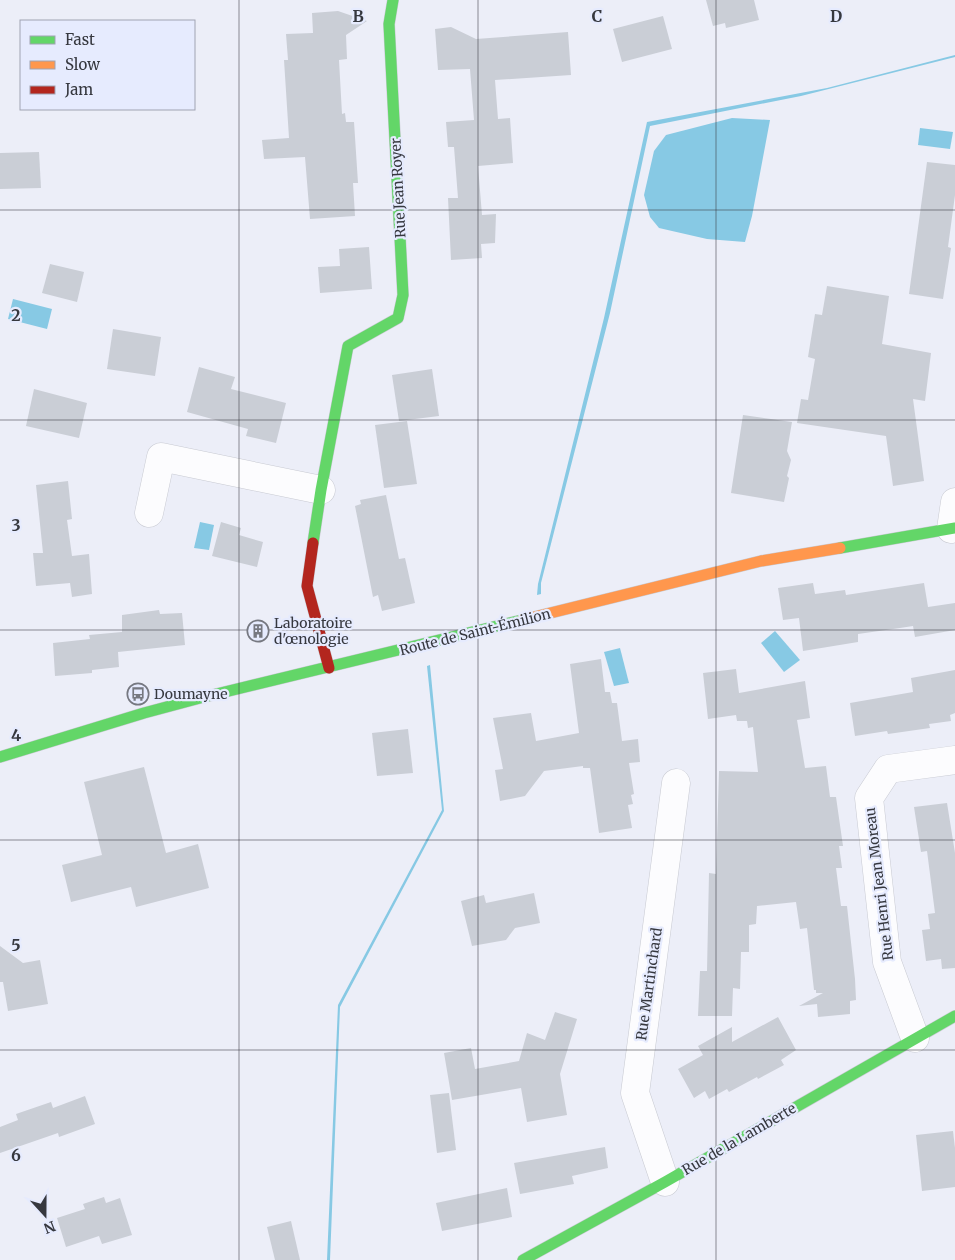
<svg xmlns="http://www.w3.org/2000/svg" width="955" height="1260" viewBox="0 0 955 1260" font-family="Merriweather,serif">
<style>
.water{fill:#87c9e4}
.building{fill:#caced6}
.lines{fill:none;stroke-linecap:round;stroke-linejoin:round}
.street-casing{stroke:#c8cad2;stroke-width:29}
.fast-casing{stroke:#c8cad2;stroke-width:12}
.slow-casing{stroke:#c8cad2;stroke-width:12}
.jam-casing{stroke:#c8cad2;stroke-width:12}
.street{stroke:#fcfcfe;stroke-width:28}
.fast{stroke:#63d668;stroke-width:11}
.slow{stroke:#ff974d;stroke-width:11}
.jam{stroke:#b3261e;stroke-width:11}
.grid{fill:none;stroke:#36383f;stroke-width:1;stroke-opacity:0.55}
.labels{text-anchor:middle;stroke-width:4.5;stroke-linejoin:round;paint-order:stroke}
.street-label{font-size:14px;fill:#36383f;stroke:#e6ebfe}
.poi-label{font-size:14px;fill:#36383f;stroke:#e6ebfe;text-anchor:start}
.grid-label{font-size:16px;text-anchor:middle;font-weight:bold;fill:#36383f;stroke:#e6ebfe;stroke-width:4.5;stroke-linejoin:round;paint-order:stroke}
</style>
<rect width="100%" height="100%" fill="#eceef8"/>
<!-- water -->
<g class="water">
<polygon points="955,55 955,57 801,96 650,126 610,313 541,583 541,594 537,595 538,584 604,318 647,122 827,88"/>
<polygon points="732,118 770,120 752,216 745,242 707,239 659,228 650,217 644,195 654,151 666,135"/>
<polygon points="920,128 953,132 950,149 918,145"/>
<polygon points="13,299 52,309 47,329 8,319"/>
<polygon points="200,522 214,525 209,550 194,548"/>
<polygon points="775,631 800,660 784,672 761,643"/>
<polygon points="620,648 629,683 614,686 604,652"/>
<polygon points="430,665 444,811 340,1007 330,1260 327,1260 338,1005 442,810 427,666"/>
</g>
<!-- building -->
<g class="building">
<polygon points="706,0 754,0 759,20 726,28 725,23 713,26"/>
<polygon points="338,11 367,21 346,35 347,59 339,60 342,114 345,113 346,122 354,122 358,183 353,183 355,216 310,219 305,157 264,159 262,140 289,138 284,60 288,60 286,34 313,33 312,13"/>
<polygon points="663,16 672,49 622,62 613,29"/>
<polygon points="451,27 476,39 568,32 571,75 495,80 498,119 510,118 513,163 478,166 482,215 496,214 495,243 481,244 482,258 451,260 448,198 458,198 454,147 448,147 446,122 474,120 470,69 438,70 435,29"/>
<polygon points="39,152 41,188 0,189 0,153"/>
<polygon points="927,162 955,165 955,195 948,247 951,248 943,299 909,294"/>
<polygon points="369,247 372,289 320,293 318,267 340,266 339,249"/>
<polygon points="50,264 84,272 77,302 42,293"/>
<polygon points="827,286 889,296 882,344 931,353 925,401 913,399 924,481 893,486 886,436 797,423 801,399 808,400 815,359 808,357 815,314 822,315"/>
<polygon points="113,329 161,337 155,376 107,369"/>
<polygon points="199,367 235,377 231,389 286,403 276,443 246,436 248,429 187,412"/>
<polygon points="432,369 439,416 399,421 392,375"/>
<polygon points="34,389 87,403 79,438 26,426"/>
<polygon points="743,415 792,422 787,451 791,460 787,476 789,478 784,502 731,493"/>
<polygon points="407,421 417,484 384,488 375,425"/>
<polygon points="68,481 72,519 67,520 72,556 89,554 92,594 72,597 70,583 36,586 33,553 43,553 36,485"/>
<polygon points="386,495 399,559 405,558 415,603 382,611 378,595 373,597 355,506 361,504 360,500"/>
<polygon points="221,522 241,528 239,535 263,542 257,567 212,556"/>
<polygon points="813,583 815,594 845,590 846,595 924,583 928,607 955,603 955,630 915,637 913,626 900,628 858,634 858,642 803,651 799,618 783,620 778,588"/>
<polygon points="159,610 160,614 182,613 185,645 118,652 119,667 92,670 92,673 55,676 53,643 90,639 89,635 122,632 122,615"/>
<polygon points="601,659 605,692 610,692 612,703 617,703 622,741 638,739 640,762 629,763 634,794 631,795 633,804 628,805 632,828 599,833 590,768 583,768 583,766 544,771 525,796 500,801 495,770 503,769 493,718 531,713 536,741 579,733 570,664"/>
<polygon points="736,669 739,693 805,681 810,718 797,720 805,768 826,766 830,797 836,797 843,846 839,846 842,868 836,868 841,906 847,906 855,979 856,1000 850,1001 850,1014 818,1017 817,1004 799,1006 823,993 816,993 816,990 814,990 807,928 800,929 796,902 757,906 756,924 749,925 749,952 741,952 740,989 733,988 732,1016 698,1016 700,971 707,971 709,873 716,874 719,771 758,772 753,727 748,728 747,721 737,721 736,715 708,719 703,673"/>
<polygon points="955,670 955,713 950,715 951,721 929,724 930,728 888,734 887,731 855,736 850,703 913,692 911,678"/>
<polygon points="408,729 413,773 377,776 372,733"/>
<polygon points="144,767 166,853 198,844 209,888 136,907 131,887 71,902 62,865 102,855 84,782"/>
<polygon points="947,803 955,853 955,968 942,969 941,959 926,961 922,930 930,929 928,914 935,913 927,851 921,852 914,807"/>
<polygon points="534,893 540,923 515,928 506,940 472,946 461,901 484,895 486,903"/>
<polygon points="0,946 23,963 40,960 48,1004 8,1011 3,982 0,982"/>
<polygon points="555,1012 577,1019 560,1074 567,1115 527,1122 521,1088 452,1100 444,1053 471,1048 475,1069 519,1061 527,1033 545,1040"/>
<polygon points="778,1017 796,1050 781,1060 784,1065 758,1079 757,1077 729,1092 727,1089 709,1099 705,1091 694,1098 678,1069 703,1055 698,1046 732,1027 732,1042"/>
<polygon points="449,1093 456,1150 437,1153 430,1095"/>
<polygon points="85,1096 95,1124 59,1137 58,1133 0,1153 0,1127 18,1120 16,1114 51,1102 53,1108"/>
<polygon points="953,1131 955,1148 955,1187 922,1191 916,1135"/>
<polygon points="605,1147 608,1168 572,1176 574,1184 520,1194 514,1163"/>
<polygon points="507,1188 512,1217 442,1231 436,1203"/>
<polygon points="104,1197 106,1203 120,1198 132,1235 102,1244 99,1236 66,1247 57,1218 85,1209 83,1204"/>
<polygon points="291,1221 300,1260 275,1260 267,1227"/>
</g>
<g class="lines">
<!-- street casing -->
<g class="street-casing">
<g id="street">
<polyline points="149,513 161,457 321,490"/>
<polyline points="951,529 955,502"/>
<polyline points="915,1038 887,962 869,798 888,769 955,760"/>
<polyline points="665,1182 635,1093 676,783"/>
</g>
</g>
<!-- fast casing -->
<g class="fast-casing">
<g id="fast">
<polyline points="313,543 321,490 348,346 398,318 403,295 389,24 393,0"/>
<polyline points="840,548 955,528"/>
<polyline points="0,757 144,713 200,698 522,620"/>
<polyline points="523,1260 665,1182 955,1016"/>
</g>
</g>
<!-- slow casing -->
<g class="slow-casing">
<polyline id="slow" points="522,620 761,561 840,548"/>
</g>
<!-- jam casing -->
<g class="jam-casing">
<polyline id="jam" points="313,543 307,586 329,668"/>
</g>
<!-- street -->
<use href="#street" class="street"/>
<!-- fast -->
<use href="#fast" class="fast"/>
<!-- slow -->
<use href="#slow" class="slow"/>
<!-- jam -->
<use href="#jam" class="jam"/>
</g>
<!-- grid -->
<path class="grid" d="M239,0V1260M478,0V1260M716,0V1260M0,210H955M0,420H955M0,630H955M0,840H955M0,1050H955"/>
<!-- icons -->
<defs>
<g id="building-ring" transform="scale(1.125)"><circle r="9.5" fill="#e6ebfe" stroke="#767880" stroke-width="1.5"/><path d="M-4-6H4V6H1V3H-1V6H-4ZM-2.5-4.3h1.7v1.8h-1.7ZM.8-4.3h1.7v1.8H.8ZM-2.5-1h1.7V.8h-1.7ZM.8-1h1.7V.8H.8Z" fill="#767880"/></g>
<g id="bus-ring" transform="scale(1.125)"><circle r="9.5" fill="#e6ebfe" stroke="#767880" stroke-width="1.5"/><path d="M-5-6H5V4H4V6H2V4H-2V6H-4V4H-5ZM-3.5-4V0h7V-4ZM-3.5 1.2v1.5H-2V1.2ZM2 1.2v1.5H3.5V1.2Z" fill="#767880"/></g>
</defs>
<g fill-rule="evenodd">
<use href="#building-ring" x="258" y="631"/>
<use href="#bus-ring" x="138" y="694"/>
</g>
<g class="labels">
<!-- street labels -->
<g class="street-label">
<text transform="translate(398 188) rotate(-93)" y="5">Rue Jean Royer</text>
<text transform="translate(475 632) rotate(-14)" y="5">Route de Saint-Émilion</text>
<text transform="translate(879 884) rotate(-97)" y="5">Rue Henri Jean Moreau</text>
<text transform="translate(649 984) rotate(-82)" y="5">Rue Martinchard</text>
<text transform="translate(739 1139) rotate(-30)" y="5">Rue de la Lamberte</text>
</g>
<!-- poi labels -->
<g class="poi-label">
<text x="274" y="628">Laboratoire<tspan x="274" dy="16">d'œnologie</tspan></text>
<text x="154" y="699">Doumayne</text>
</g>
</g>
<g class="grid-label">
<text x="358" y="22">B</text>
<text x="597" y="22">C</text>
<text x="836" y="22">D</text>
<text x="16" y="321">2</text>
<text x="16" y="531">3</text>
<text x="16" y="741">4</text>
<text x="16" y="951">5</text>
<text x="16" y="1161">6</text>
</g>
<!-- legend -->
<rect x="20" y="20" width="175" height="90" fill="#e6ebfe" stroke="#a0a3b2"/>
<rect x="30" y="36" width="25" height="8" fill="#63d668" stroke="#a0a3b2"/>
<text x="65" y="45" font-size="15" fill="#36383f">Fast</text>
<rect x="30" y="61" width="25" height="8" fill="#ff974d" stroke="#a0a3b2"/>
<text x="65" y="70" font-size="15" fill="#36383f">Slow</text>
<rect x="30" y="86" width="25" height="8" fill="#b3261e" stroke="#a0a3b2"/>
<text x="65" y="95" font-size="15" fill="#36383f">Jam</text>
<!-- north arrow -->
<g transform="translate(45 1215) rotate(159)" stroke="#e6ebfe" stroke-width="4" paint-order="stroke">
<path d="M0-4L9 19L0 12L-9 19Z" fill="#36383f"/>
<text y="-8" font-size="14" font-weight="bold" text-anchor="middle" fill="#36383f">N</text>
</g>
</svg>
